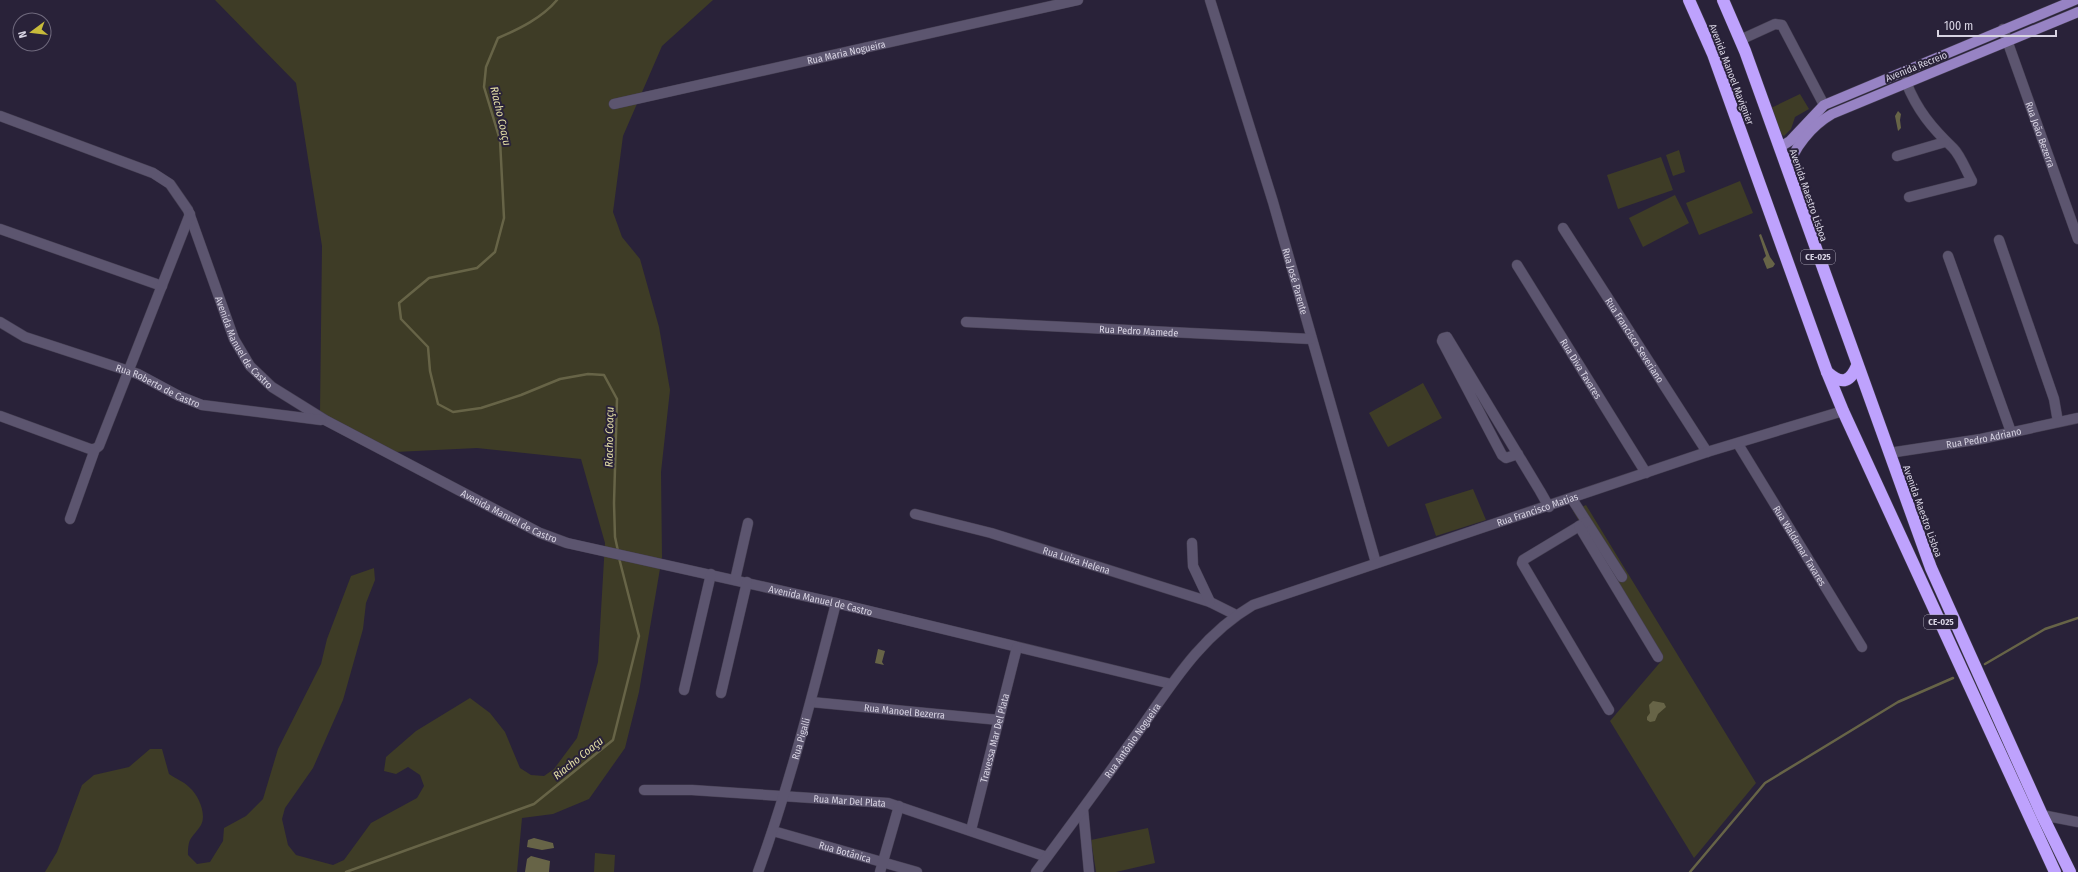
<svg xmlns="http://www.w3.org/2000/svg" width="2078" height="872" viewBox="0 0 2078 872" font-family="'Fira Sans Condensed',sans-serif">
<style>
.green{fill:#3e3c26}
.water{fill:#676447}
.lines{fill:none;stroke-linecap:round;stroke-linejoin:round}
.stream{stroke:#676447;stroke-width:2.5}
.minor-casing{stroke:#453f52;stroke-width:11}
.major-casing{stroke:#453f52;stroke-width:11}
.highway-casing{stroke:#453f52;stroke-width:13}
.minor{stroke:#5c556f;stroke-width:10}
.major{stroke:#9783c4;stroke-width:10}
.highway{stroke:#bea2fd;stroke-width:12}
.labels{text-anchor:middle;stroke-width:4;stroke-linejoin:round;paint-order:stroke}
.shield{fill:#292239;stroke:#a39eaf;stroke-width:1}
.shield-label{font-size:9px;font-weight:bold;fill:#d7d3e2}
.street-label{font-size:10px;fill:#d7d3e2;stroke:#292239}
.water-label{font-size:11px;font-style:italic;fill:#e5e0a7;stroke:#292239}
</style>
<rect width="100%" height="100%" fill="#292239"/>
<!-- green -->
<g class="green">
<path d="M215,0H713L662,46L623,136L613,212L622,237L640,259L659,327L670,390L661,472L662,557L639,692L625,748L589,799L553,814L522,818L517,872H45L57,852L82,785L94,775L129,767L150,749H162L169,774C176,779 185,782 190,788C198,795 207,814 201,825C192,839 188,836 188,855L197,864L210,862L223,841L224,828L246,816L263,799L278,749L321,664L327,639L351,576L374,568L375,580L366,603L363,629L343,700L313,768L285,808L282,819L288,845L296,855L333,865L344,860L371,823L417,798L424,786L420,775L408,767L396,774L384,771L386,757L416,731L470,698L490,713L505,732L520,768L531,775L544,776L554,769L577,738L598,662L605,543L581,459L477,448L395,452L320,412L322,246L296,83Z"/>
<polygon points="1800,94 1809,109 1795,117 1791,129 1784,136 1780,133 1771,108"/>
<polygon points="1679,150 1685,172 1673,176 1666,155"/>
<polygon points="1661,157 1673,190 1618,209 1607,175"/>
<polygon points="1740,181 1753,213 1699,235 1686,203"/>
<polygon points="1675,195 1689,223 1643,247 1629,218"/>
<polygon points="1423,383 1442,418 1388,447 1369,413"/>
<polygon points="1473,489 1486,520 1436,536 1425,504"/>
<polygon points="1586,505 1756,783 1694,858 1610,721 1663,659 1573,511"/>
<polygon points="1148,828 1155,863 1116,872 1096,872 1091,840"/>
<polygon points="595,853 615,855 614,872 594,872"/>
</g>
<!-- water -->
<g class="water">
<polygon points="1898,111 1901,114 1900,120 1901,128 1898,131 1895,116"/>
<polygon points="1761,234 1770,257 1775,264 1773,267 1767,269 1763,259 1766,256 1759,235"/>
<polygon points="878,649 885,651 882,662 884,665 875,663"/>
<polygon points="1653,701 1664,703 1666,707 1658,714 1655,721 1650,722 1647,720 1647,717 1650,713 1649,705"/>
<polygon points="534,838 553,843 554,848 542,850 527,847 528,840"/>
<polygon points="531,856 550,861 549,872 525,872 527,859"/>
</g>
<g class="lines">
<!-- stream -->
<g class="stream">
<path d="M557,0C542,18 519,29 498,38L486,67L484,87L500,140L504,218L495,252L477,268L429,278L399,303L401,319L428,347L430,371L438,404L453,412L481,408L521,395L560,379L588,374L604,375L617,399L614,503L615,537L618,551"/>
<polyline points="1985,664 2045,629 2078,618"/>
<polyline points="346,872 534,804 613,740 639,636 619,558"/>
<polyline points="1690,872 1765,783 1898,702 1953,678"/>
</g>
<!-- minor casing -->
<g class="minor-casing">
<g id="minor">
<path id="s1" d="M1210,0L1273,202L1376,563"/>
<path id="s2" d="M2003,29L2078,239"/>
<polyline points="1740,40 1775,24 1782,25 1824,105"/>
<path d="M1906,82C1917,110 1932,128 1953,148C1961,156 1966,171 1972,181L1909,197"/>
<path id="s3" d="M614,104L1078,0"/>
<path id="s4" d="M0,116L153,173L170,184L188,210L234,339L250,366L272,387L325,420L540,533L567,543L836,603L1171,684"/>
<polyline points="1897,156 1945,142"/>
<path id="s5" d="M1563,228L1707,452"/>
<polyline points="0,229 162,286"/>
<polyline points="1999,240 2054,399 2058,422"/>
<polyline points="1948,256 2011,432"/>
<path id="s6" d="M1517,265L1646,473"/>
<path id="s7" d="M0,322L25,337L138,374L179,396L202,405L321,420"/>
<path id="s8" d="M966,322L1311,339"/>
<polyline points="0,416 90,449 95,449"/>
<path id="s9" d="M1738,444L1862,647"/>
<path id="s10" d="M1889,453L1981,439L2078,418"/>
<polyline points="1518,454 1506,458 1502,455 1442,341 1443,338 1447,337 1540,491 1549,507"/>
<polyline points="1572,499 1622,577"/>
<path id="s11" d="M915,514L991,533L1210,602L1236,615"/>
<polyline points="70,519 95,449 99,446 190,214"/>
<polyline points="1586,522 1523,560 1522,563 1609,710"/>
<polyline points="1579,526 1658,657"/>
<polyline points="1192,543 1193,566 1210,602"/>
<polyline points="735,580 748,523"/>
<polyline points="684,690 711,574"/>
<polyline points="721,693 747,582"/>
<path id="s12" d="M811,702L999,720"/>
<path id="s13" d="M644,790H692L888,803L1047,857"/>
<polyline points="1083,809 1089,872"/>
<polyline points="2042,815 2078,822"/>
<path id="s14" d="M971,830L1017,647"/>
<path id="s15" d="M773,831L917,872"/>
<path id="s16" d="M758,872C790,784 813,693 836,603"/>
<polyline points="880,872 899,806"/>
<path id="s17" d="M1036,872C1068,829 1100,786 1131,742C1168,691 1197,638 1253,605L1707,452L1843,411"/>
</g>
</g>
<!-- major casing -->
<g class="major-casing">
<g id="major">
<polyline points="1780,147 1790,141 1824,105 2075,0"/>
<path d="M1788,171C1792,148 1813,125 1832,114L2078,12"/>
</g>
</g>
<!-- highway casing -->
<g class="highway-casing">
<g id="highway">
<polyline points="1689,0 1713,54 1827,372 1843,411 2055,872"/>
<polyline points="1723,0 1745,51 1931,568 2042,815 2070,872"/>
<path d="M1827,372C1841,384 1849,384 1857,366"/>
</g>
</g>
<!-- minor -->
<use href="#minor" class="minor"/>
<!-- major -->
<use href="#major" class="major"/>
<!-- highway -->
<use href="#highway" class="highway"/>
</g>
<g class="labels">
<!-- shield labels -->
<g class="shield">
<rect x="1801" y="250" width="34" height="14" rx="3"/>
<rect x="1924" y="615" width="34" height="14" rx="3"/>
</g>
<g class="shield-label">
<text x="1818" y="260">CE-025</text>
<text x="1941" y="625">CE-025</text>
</g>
<!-- street labels -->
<g class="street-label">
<text dy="4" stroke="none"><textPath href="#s3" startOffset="238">Rua Maria Nogueira</textPath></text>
<text transform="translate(1916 66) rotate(-22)" y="4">Avenida Recreio</text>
<text transform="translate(1732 74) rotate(69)" y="4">Avenida Manoel Mavignier</text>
<text dy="4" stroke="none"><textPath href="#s2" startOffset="112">Rua João Bezerra</textPath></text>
<text transform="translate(1809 195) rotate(71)" y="4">Avenida Maestro Lisboa</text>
<text dy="4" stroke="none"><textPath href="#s1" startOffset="294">Rua José Parente</textPath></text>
<text dy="4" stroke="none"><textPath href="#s8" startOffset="173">Rua Pedro Mamede</textPath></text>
<text dy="4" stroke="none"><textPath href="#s5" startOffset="133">Rua Francisco Severiano</textPath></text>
<text dy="4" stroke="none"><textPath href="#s4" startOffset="360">Avenida Manuel de Castro</textPath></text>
<text dy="4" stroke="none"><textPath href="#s6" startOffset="122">Rua Diva Tavares</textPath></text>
<text dy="4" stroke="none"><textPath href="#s7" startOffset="171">Rua Roberto de Castro</textPath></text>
<text dy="4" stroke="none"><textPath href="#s10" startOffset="96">Rua Pedro Adriano</textPath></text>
<text dy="4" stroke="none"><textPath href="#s17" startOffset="646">Rua Francisco Matias</textPath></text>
<text transform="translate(1923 511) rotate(70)" y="4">Avenida Maestro Lisboa</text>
<text dy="4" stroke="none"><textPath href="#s4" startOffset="684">Avenida Manuel de Castro</textPath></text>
<text dy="4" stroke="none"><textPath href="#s9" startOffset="119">Rua Waldemar Tavares</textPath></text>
<text dy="4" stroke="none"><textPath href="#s11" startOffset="168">Rua Luiza Helena</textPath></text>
<text dy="4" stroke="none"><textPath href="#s4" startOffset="1008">Avenida Manuel de Castro</textPath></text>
<text dy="4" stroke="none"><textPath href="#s12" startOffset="94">Rua Manoel Bezerra</textPath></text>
<text dy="4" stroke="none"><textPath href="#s16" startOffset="140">Rua Pigalli</textPath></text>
<text dy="4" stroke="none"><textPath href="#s14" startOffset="95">Travessa Mar Del Plata</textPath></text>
<text dy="4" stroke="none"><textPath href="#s17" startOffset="163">Rua Antônio Nogueira</textPath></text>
<text dy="4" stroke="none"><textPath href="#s13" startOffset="206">Rua Mar Del Plata</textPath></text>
<text dy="4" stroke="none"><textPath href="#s15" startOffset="75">Rua Botânica</textPath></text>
</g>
<!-- water labels -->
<g class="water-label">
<text transform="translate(501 116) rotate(77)" y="4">Riacho Coaçu</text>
<text transform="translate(609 437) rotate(-89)" y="4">Riacho Coaçu</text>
<text transform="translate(578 758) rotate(-39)" y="4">Riacho Coaçu</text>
</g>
</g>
<!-- north arrow -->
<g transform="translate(32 32) rotate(255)"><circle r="19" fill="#292239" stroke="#6f697d"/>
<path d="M0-3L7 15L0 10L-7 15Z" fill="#c8bb3b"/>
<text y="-6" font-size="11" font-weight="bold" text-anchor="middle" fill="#d7d3e2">N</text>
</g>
<!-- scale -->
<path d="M1938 30v6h118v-6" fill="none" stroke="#d7d3e2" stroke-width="2"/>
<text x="1944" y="30" font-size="12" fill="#d7d3e2" stroke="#292239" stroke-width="3" paint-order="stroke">100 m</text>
</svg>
